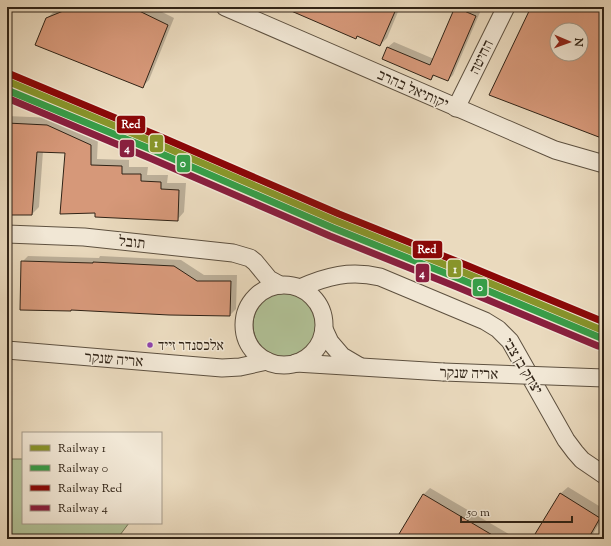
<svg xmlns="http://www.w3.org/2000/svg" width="611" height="546" viewBox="0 0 611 546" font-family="'Sorts Mill Goudy','Frank Ruhl Libre',serif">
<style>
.green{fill:#b1c196;stroke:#707256}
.shadow{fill:#0003}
.building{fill:#d69879;stroke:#302316;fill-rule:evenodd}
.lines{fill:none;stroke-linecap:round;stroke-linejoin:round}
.minor-casing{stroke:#5e5140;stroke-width:19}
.minor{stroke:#f1e7d5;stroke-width:17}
.minor-bridge-casing{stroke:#5e5140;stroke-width:19;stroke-linecap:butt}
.minor-bridge{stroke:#f1e7d5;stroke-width:17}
.rail-1-casing{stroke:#f1e7d5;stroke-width:10}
.rail-2-casing{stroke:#f1e7d5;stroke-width:10}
.rail-3-casing{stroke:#f1e7d5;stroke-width:10}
.rail-4-casing{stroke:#f1e7d5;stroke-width:10}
.rail-1{stroke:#88942a;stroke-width:7}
.rail-2{stroke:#389d48;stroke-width:7}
.rail-3{stroke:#8a0808;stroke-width:7}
.rail-4{stroke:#891f3e;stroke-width:7}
.bus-dot{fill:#8e44ad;stroke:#f1e7d5;stroke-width:1.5}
.labels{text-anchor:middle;stroke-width:3;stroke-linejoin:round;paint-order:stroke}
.bus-label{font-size:14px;fill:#302316;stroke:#f1e7d5;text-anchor:start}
.street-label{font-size:15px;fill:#302316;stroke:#f1e7d5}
.line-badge{stroke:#f1e7d5;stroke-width:1.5}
.badge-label{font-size:11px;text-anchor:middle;font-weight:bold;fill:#fff}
</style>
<rect width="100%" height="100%" fill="#eadabe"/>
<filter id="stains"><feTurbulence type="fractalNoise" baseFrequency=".005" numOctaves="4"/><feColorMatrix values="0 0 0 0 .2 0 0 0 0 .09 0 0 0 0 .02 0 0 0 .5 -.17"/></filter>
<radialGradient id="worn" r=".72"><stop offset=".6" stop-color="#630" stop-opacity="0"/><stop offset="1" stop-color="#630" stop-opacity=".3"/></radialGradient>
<!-- green -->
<g class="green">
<circle cx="285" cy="325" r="32"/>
<polygon points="7,459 23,459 23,523 129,523 117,539 7,539"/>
</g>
<!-- shadow -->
<g class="shadow">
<polygon points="64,7 152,7 174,18 149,80 142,87 47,18 55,11"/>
<polygon points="284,7 400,7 387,38 380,45 358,35 356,38"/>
<polygon points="456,7 473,7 481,10 453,75 448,80 435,75 431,79 383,59 388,47 394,42 434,59"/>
<polygon points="7,116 54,118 98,138 97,159 129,160 129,167 148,167 147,175 168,175 167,183 186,183 184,212 177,220 96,212 66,152 43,151 39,207 32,214 7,214"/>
<polygon points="28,256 99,258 100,256 181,260 204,275 237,275 236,309 230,315 22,262"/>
<polygon points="568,487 604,509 604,515 590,539 533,539 560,494"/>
<polygon points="430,488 514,537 512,539 397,539 423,495"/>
</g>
<!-- building -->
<g class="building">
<polygon points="73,7 131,7 168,25 143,88 35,45 46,18"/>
<polygon points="282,7 397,7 380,46 357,36 356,39"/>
<polygon points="455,7 476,16 448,81 433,75 431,80 382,59 387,47 430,65"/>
<path d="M531,7H604V139L489,95ZM557,30H581V54H557Z"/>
<polygon points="7,123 47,125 91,145 91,165 122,166 122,174 141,174 141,181 161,182 161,189 179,190 178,221 95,217 95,213 60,214 65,153 37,152 32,215 7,215"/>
<polygon points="21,261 93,263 93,262 174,266 197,281 231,281 230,316 169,315 71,310 71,311 20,310"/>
<polygon points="560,493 600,518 588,539 532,539"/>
<polygon points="423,494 499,539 396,539"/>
</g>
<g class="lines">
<!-- minor casing -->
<g class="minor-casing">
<g id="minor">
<polyline points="225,7 555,150 604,164"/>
<polyline points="456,108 506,7"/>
<polyline points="7,234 84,237 233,253 250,258 255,262 269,279 280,285"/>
<circle cx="284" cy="325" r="40"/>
<path d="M300,288C327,276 350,270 380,277L485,321L498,329L510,341L566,440L575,452L582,460L604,475"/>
<polyline points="324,329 330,342 342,356 359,366"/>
<polyline points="7,350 222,368 240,367 267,361"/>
<polyline points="296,363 443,372"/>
</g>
</g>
<!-- minor -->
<use href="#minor" class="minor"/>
<!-- minor-bridge casing -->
<g class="minor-bridge-casing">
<polyline id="minor-bridge" points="443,372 604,378"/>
</g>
<!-- minor-bridge -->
<use href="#minor-bridge" class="minor-bridge"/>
<!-- rail-1 casing -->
<g class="rail-1-casing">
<polyline id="rail-1" points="7,81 158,144 336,221 463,272 604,331"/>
</g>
<!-- rail-2 casing -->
<g class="rail-2-casing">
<polyline id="rail-2" points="7,90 155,151 333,228 460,279 601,338"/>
</g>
<!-- rail-3 casing -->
<g class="rail-3-casing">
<polyline id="rail-3" points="10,74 161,137 339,214 466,265 604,322"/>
</g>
<!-- rail-4 casing -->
<g class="rail-4-casing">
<polyline id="rail-4" points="7,98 152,159 330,236 457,287 598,346"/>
</g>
<!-- rail-1 -->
<use href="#rail-1" class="rail-1"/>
<!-- rail-2 -->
<use href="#rail-2" class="rail-2"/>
<!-- rail-3 -->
<use href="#rail-3" class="rail-3"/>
<!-- rail-4 -->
<use href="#rail-4" class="rail-4"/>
</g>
<!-- markers -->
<circle class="bus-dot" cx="150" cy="345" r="3.5"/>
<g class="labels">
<!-- bus labels -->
<g class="bus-label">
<text x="158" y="350">אלכסנדר זייד</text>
</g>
<!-- street labels -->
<g class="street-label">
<text transform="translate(481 57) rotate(-64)" y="5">החיטה</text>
<text transform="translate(413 89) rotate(24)" y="5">יקותיאל בהרב</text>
<text transform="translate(132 242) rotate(6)" y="5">תובל</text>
<text transform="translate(114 359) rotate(5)" y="5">אריה שנקר</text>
<text transform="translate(523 366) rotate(59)" y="5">יצחק בן צבי</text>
<text transform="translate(469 373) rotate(2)" y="5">אריה שנקר</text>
</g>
</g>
<g class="line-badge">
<rect x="116" y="115" width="30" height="19" rx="4" fill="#8a0808"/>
<rect x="149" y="134" width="15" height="19" rx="4" fill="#88942a"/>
<rect x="119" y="139" width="16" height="19" rx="4" fill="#891f3e"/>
<rect x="176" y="154" width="15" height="19" rx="4" fill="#389d48"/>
<rect x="412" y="240" width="31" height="19" rx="4" fill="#8a0808"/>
<rect x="447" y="259" width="15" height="19" rx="4" fill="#88942a"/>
<rect x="415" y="263" width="15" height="20" rx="4" fill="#891f3e"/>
<rect x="472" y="278" width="16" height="19" rx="4" fill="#389d48"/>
</g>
<g class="badge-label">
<text x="131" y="128">Red</text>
<text x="156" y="147">1</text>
<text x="127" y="152">4</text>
<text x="183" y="167">0</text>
<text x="427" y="253">Red</text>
<text x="455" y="273">1</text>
<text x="422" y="277">4</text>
<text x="480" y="291">0</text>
</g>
<!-- margin -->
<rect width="611" height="546" fill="none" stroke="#eadabe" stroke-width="24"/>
<rect x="8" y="8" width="595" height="530" fill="none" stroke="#302316" stroke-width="2"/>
<rect x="12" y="12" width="587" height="522" fill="none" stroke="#302316"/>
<!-- legend -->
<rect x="22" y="432" width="140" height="92" fill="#f1e7d5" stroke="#a49989"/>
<rect x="30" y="445" width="20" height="6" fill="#88942a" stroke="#a49989"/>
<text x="58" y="452" font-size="12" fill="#302316">Railway 1</text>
<rect x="30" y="465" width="20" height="6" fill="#389d48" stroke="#a49989"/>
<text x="58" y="472" font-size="12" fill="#302316">Railway 0</text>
<rect x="30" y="485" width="20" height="6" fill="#8a0808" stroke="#a49989"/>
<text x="58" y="492" font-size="12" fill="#302316">Railway Red</text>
<rect x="30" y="505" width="20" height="6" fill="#891f3e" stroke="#a49989"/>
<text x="58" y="512" font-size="12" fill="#302316">Railway 4</text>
<!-- north arrow -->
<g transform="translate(569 42) rotate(92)"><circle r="19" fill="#f1e7d5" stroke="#a49989"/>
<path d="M0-3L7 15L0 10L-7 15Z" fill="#8f2418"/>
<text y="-6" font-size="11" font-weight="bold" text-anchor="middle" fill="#302316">N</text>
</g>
<!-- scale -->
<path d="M461 516v6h111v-6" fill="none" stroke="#302316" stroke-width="2"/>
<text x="467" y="516" font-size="12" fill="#302316" stroke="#f1e7d5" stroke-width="3" paint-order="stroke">50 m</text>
<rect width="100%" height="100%" filter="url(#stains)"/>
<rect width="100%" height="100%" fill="url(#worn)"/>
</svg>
